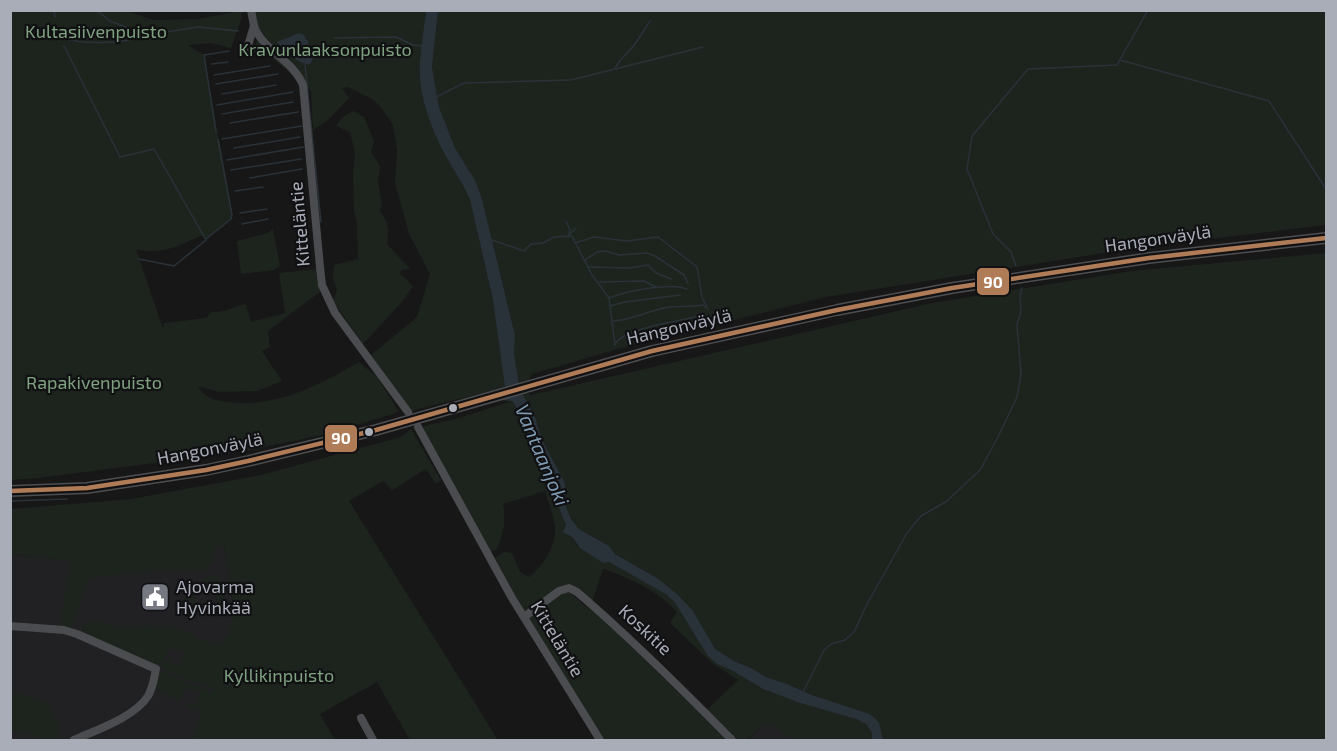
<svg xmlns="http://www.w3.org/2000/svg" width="1337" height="751" viewBox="0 0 1337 751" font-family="'Exo 2',sans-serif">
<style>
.built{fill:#212123}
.green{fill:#1d241e}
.water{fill:#2a3239}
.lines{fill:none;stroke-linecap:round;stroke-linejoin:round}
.stream{stroke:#2a3239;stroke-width:1.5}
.minor{stroke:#4b4c50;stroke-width:8}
.highway{stroke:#4e4e51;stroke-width:12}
.bus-1-casing{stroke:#111113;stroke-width:9}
.bus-1{stroke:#b07c57;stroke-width:4.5}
.bus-dot{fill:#a8adb8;stroke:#111113;stroke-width:2}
.labels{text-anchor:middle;stroke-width:4.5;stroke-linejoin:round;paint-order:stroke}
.park-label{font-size:18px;fill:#7fa381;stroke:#111113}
.street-label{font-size:18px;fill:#a8adb8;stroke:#111113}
.poi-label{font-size:18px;fill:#a8adb8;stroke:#111113;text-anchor:start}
.water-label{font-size:20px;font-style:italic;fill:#7f9bb3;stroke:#111113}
.line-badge{stroke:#111113;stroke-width:2}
.badge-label{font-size:16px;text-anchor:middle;font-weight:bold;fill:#fff}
</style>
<rect width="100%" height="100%" fill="#171717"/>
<!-- built -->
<g class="built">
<polygon points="224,546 236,621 214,684 191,740 11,740 11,554 71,561 69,574"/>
<polygon points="762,726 773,726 794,740 747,740"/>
</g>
<!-- green -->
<g class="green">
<path d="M10,11H127L153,20L196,19L241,11L242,17L231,48L211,43L188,45L204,55L232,215L231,219L206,240L203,235C181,245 160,256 136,249L163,329L164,323L206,318L212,312C227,313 232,306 246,304L251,322L285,313L279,273L317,269L321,291L268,331L270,347L262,351L282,381L257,391L219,392L198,386C205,398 215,401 229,402C276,408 319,385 359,362L377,377L399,412L331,433L246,451L234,445L238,452L39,478L11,480Z"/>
<path d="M254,11H426C424,29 418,63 420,80C422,101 430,124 439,143C448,163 462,180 470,200L493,300L505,388L414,410L413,415L371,355L417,317L430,274L409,234L395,183L397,150L393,125L380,106L372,99L348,87L342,88L349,98L327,121L313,130L311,91L271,57L252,52L260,34Z"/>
<polygon points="438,11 1326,11 1326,225 1142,247 826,297 618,349 532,374 529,381 519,384 514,353 515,335 482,199 476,182 455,148 439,107 432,67"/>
<path d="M353,111L364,117L374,141L371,152L380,166L378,182L382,204L380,211C389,222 389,230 387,244L410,269L401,270L400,274L413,286L402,302L363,344L333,301L337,290L333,280L334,265L358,259L357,222L354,212L353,175L355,153L350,132L336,126L344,116Z"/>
<polygon points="273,229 280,266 274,270 241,274 237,241 268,233"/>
<polygon points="1326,253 1326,740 883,740 879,722 870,714 812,695 787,684 766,677 751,668 736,662 715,649 676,593 657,578 615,554 609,546 579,529 571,519 566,507 565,483 541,438 536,419 522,393 527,392 531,395 932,303 1131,271"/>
<path d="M512,401L523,419L566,525L576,544L603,563L609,562L667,595L675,603L708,656L717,664L733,671L763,689L800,703L856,719L866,724L872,733V740H794L772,726H762L747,739L735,740L707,710L738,680L712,663L670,623L677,612C656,589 634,581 605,569H603L592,603L570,585L524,612L495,558L503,552L512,553L520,572L529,577C542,567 554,550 555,532C556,522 548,501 545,491L503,504C506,520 504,533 497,549L489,553L423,430L424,426L455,419Z"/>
<path d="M411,429L441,480L436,484L426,469L392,490L383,481L349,501L498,740H410L377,682L320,714L335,740H191L202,713L186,706L187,702L195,705L200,690L196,689L195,692L185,688L179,701L155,688L160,672H163L211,692L212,689L162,669L166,660L174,657L171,663L179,667L185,653L169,648L160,667L81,634L84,624C102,616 123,634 142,625C154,626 168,625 180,628C196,633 199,644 218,643C234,633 233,620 232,604L233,603L224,546L214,548L213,563L205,571L141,572L89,578L71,629L60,627L70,561L11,554V509L131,499L261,475L401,437Z"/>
<path d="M215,575L220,579L224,609H218C216,596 215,586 201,580L207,576Z"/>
<path d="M563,592C575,592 578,602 588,608C592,611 597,614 601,617L728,740H603L528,617Z"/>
<polygon points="184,594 195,595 195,601 187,609 183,604 178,605 184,598"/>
<polygon points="15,694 27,695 48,703 61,729 57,733 61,740 39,740 32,732 11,732 11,697"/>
</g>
<!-- water -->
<g class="water">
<path d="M426,11H438L432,67L439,107L455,148L476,182L482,199L515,335L514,353L519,384L505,388L493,300L470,200C462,180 448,163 439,143C430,124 422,101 420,80C418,64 424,29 426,11Z"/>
<path d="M299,33L304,35L306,40H308V48L313,59L310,64C301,66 282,50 277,42Z"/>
<polygon points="522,393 536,419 541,438 565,483 566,507 571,519 579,529 609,546 615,554 657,578 676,593 693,611 715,649 736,662 751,668 766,677 787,684 812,695 870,714 879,722 883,740 872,740 872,733 866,724 856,719 800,703 763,689 733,671 717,664 708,656 675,603 667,595 609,562 603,563 580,548 572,537 563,532 566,525 518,410 512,401 499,400"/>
</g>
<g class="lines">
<!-- stream -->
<g class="stream">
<polyline points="54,10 55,17"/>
<polyline points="96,10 110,21 137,31 166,32 198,27 238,31"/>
<path d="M58,37C90,46 126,43 158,33"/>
<polyline points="335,38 396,37 413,45 423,46"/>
<polyline points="64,46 120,157 154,149 206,240 174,266 139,259"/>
<polyline points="1120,60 1269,101 1326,189"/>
<polyline points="212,64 228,62"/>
<polyline points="305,65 321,222"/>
<path d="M615,68C621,57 631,51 637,41C642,34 645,28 650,21"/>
<polyline points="214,75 270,66"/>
<polyline points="216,84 278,74"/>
<polyline points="222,94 276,85"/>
<polyline points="436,97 464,83 571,80 703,47"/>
<polyline points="217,105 293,92"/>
<polyline points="222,114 293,102"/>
<polyline points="230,123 298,112"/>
<polyline points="216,132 204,55 229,51"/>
<polyline points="222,139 302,126"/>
<polyline points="234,148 300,137"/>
<polyline points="227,160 303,147"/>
<polyline points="231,170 301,159"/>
<polyline points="250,178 302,169"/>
<polyline points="235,191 263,187"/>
<polyline points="240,213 267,209"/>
<polyline points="566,221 570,230 568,237"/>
<polyline points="242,224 268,219"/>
<polyline points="570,234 576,228"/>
<polyline points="206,239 231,219 232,215 218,139"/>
<polyline points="492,240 524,251 531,244 543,243 554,237 572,236 592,275 609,298 615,345"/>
<polyline points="575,243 594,237 627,241 658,237 697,267 702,297 707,307"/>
<polyline points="585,260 597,252 606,251 619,255 647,253 655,256 684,275 688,284"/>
<polyline points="1016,266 1011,252 993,234 967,169 972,136 1028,69 1117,65 1148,10"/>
<polyline points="589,267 629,268 648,265 656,273 671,279"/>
<polyline points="599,282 644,281 656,287"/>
<path d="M609,298C626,291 671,282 687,289"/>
<polyline points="610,306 625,302 680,295"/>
<path d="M613,321C633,320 650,310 669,307C680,306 692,307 703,305L708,309"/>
<path d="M615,344C625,327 684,321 704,315L710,316"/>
<polyline points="10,501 67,499"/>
<polyline points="803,692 824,650 831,644 845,640 854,632 866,606 907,533 921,516 947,501 980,470 998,437 1017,397 1021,374 1017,325 1021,311 1020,296 1022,288"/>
</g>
<!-- minor -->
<g class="minor">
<path d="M254,26C263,51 293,60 303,85L320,267L322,285L335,313L408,412"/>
<polyline points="246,52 254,26 251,10"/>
<polyline points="418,427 512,598 600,740"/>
<path d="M524,617L559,591L569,588L577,592C632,639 682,689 732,740"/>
<path d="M10,626L64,630L77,634L156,669C154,678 153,688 148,696C135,717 96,730 74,740"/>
<polyline points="361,718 373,740"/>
</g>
<!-- highway -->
<polyline class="highway" points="10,491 87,488 206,470 248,461 376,430 652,351 837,310 952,288 1149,258 1326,238"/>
<!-- bus-1 casing -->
<g class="bus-1-casing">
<polyline id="bus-1" points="10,491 87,488 206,470 248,461 376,430 652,351 837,310 952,288 1149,258 1326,238"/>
</g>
<!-- bus-1 -->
<use href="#bus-1" class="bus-1"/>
</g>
<!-- icons -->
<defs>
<g id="civic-square" transform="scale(1.5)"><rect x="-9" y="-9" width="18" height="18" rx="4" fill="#757880" stroke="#111113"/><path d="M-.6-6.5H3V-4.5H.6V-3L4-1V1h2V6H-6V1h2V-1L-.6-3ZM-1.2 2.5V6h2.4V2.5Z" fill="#fff"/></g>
</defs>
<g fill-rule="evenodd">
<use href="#civic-square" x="155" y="597"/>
</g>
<!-- markers -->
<g class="bus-dot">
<circle cx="453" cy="408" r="5"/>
<circle cx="369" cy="432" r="5"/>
</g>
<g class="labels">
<!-- park labels -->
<g class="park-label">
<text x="96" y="38">Kultasiivenpuisto</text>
<text x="325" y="56">Kravunlaaksonpuisto</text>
<text x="94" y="389">Rapakivenpuisto</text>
<text x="279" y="682">Kyllikinpuisto</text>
</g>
<!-- street labels -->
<g class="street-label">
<text transform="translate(300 224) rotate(-95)" y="6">Kitteläntie</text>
<text transform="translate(1158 239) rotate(-8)" y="6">Hangonväylä</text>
<text transform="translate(679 327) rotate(-13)" y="6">Hangonväylä</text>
<text transform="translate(210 449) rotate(-11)" y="6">Hangonväylä</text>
<text transform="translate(645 630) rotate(43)" y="6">Koskitie</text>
<text transform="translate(557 639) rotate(59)" y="6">Kitteläntie</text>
</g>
<!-- poi labels -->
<g class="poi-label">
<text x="176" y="593">Ajovarma<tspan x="176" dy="21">Hyvinkää</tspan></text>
</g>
<!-- water labels -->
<g class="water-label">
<text transform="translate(542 455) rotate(67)" y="7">Vantaanjoki</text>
</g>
</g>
<g class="line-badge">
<rect x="976" y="267" width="34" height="29" rx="6" fill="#b07c57"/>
<rect x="324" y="424" width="34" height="29" rx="6" fill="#b07c57"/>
</g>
<g class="badge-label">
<text x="993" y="288">90</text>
<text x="341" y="444">90</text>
</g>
<!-- border -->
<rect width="1337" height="751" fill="none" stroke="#a8adb8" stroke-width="24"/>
</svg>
